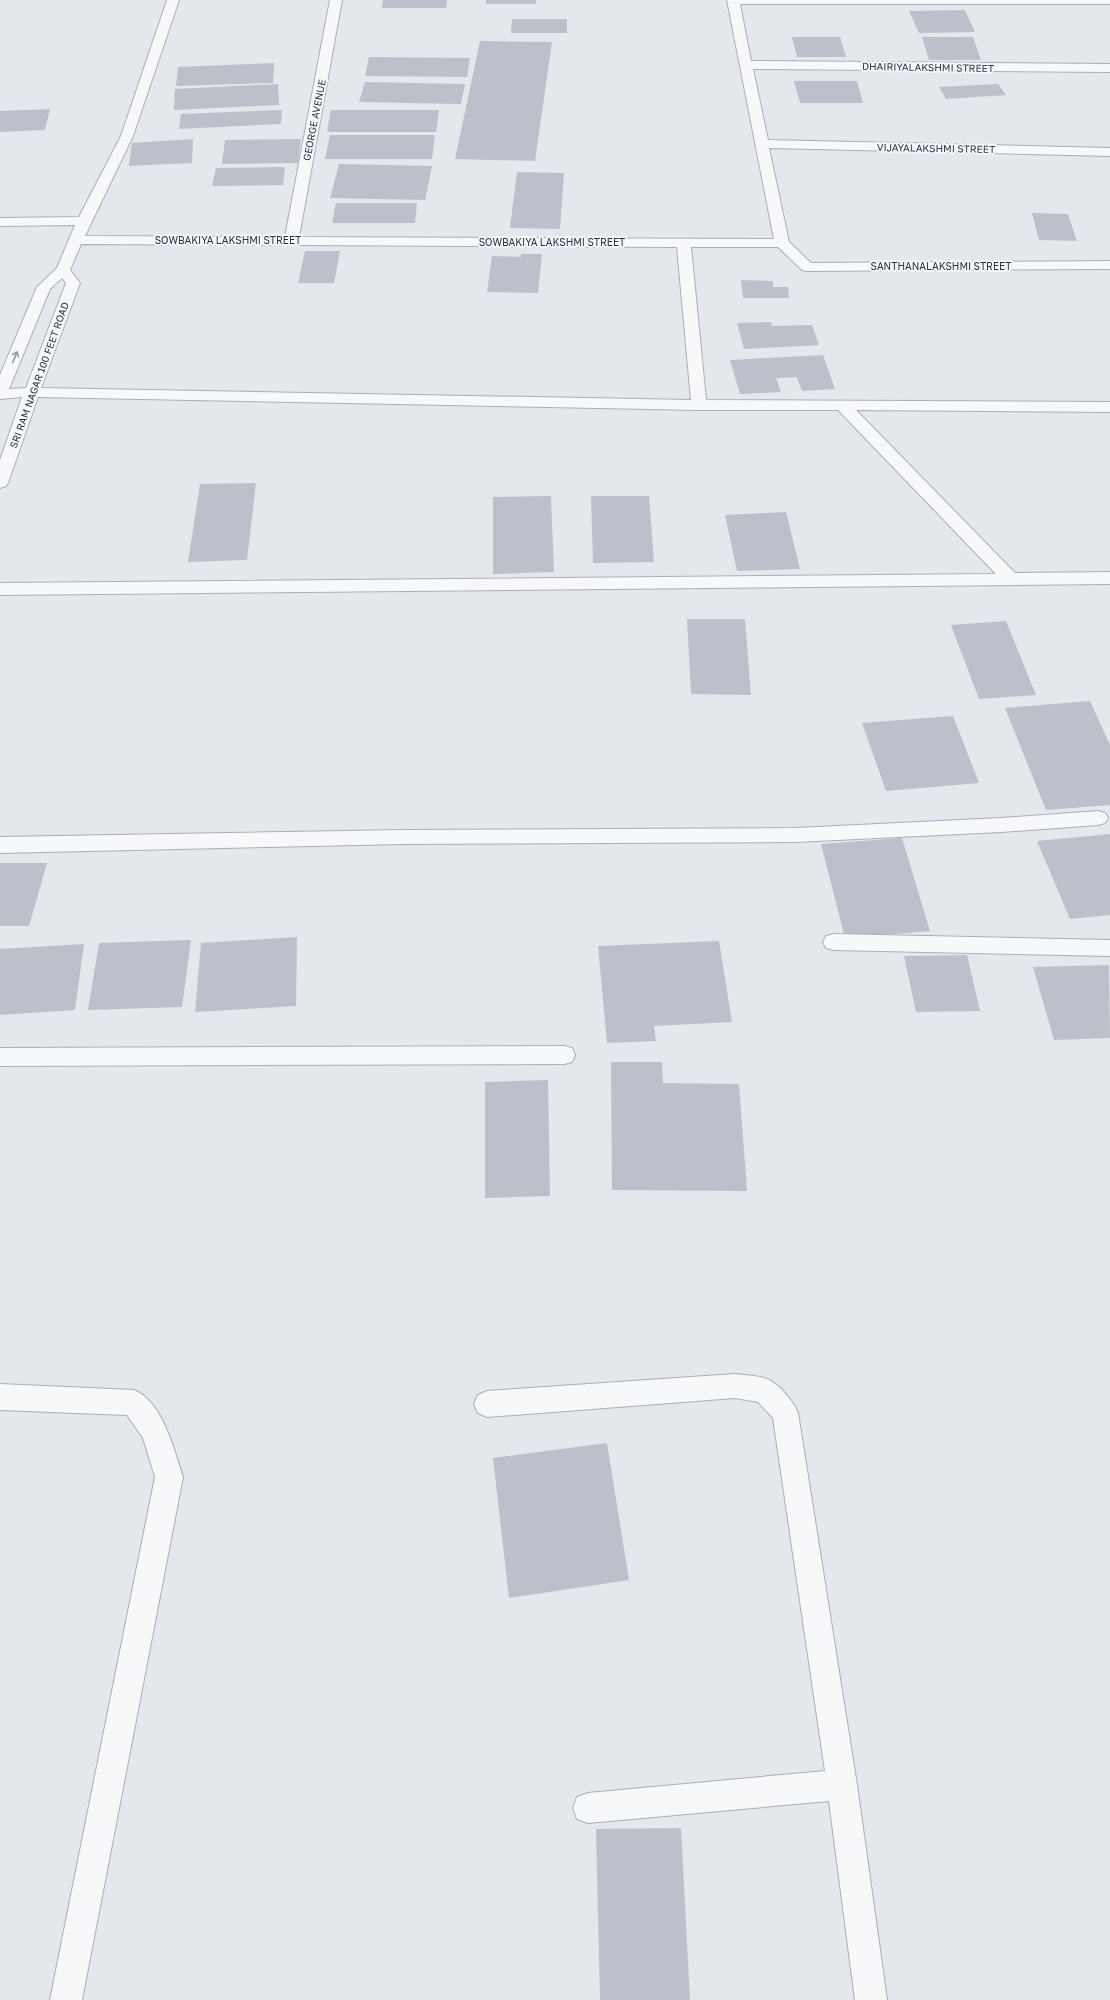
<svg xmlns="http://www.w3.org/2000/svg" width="1110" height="2000" viewBox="0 0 1110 2000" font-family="'Golos Text',sans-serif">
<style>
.building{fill:#bbc0ca}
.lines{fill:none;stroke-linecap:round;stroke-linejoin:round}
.lane-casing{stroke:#a9aeb7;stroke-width:2}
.street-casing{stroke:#a9aeb7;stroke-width:2}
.lane{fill:#f7f8fa;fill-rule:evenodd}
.street{fill:#f7f8fa;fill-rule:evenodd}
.oneway{stroke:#9196a0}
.labels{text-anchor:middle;stroke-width:4;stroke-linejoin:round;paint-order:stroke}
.far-street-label{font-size:10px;fill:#2b3445;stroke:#f4f6f9}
</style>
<rect width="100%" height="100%" fill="#e4e7ec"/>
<!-- building -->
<g class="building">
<polygon points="383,0 447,0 446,8 382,8"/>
<rect x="486" y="0" width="50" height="4"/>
<polygon points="965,10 975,32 919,33 909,11"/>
<polygon points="512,19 567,19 567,33 511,33"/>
<polygon points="792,37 840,37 846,57 797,57"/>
<polygon points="922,37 973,37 981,60 929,60"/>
<polygon points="480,41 552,42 535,161 455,159"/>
<polygon points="369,57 470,58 467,77 365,76"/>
<polygon points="274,63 273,83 176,86 178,67"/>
<polygon points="794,81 857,81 863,103 800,103"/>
<polygon points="365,82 465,84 461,104 359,102"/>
<polygon points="278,84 279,105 174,110 175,89"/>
<polygon points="998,84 1006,95 946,99 939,87"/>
<polygon points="50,109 45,130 0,132 0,111"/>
<polygon points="282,110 281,124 179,129 181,114"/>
<polygon points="331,110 439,110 436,132 327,132"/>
<polygon points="330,135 435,135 432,159 325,159"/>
<polygon points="193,139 192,163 129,166 132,143"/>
<polygon points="301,139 298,163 222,164 225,140"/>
<polygon points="339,164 432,166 425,200 330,198"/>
<polygon points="285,167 283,185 212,186 216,168"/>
<polygon points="517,172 564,173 560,229 510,228"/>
<polygon points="336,203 417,203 415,223 332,223"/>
<polygon points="1032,213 1068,214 1077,241 1039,240"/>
<polygon points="305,251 340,251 334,283 298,283"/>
<polygon points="521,254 542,254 538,293 487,292 492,256 521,257"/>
<polygon points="741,280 773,281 773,287 788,287 789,298 743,298"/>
<polygon points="771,322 772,326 812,325 819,345 744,349 737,323"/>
<polygon points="823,355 835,389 802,391 797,377 776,378 781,392 740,394 730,360"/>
<polygon points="256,483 247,560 188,562 200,484"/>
<polygon points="551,496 554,572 493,574 493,497"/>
<polygon points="591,496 649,496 654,562 593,563"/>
<polygon points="786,512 800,569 737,571 725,515"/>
<polygon points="687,619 745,619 751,695 691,694"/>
<polygon points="1006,621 1036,695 979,699 951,625"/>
<polygon points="1090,701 1110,745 1110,805 1046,810 1005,708"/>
<polygon points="953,716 979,783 886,791 862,723"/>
<polygon points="1110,834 1110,915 1070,919 1037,841"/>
<polygon points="902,838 930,931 845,938 821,844"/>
<polygon points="0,863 47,863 29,926 0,926"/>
<polygon points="297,937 296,1006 195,1012 201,943"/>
<polygon points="191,940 182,1007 88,1010 99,943"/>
<polygon points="719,941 732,1022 654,1026 656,1041 607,1043 598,946"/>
<polygon points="84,944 75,1010 0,1015 0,949"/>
<polygon points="967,955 980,1011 916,1012 904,956"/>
<polygon points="1109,965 1110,1038 1054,1040 1033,967"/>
<polygon points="611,1062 662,1062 663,1083 739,1084 747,1191 612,1190"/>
<polygon points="548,1080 550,1196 485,1198 485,1082"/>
<polygon points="607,1443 629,1580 509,1598 493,1458"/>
<polygon points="681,1828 690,2000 600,2000 596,1829"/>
</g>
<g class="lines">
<!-- lane casing -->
<g class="lane-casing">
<path id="lane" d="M0,1384L134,1390C163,1402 174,1450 183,1477L82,2000H50L155,1477L143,1438L127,1415L0,1410Z"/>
</g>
<!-- street casing -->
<g class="street-casing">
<g id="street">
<path d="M167,0H179L133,136L85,236L285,237L330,0H342L299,237L774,239L727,0H1110V4H740L751,61L1110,64V72L753,69L768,140L1110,148V156L769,148L789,242L811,263L1110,261V269L807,271L802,270L778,247H691L706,400L1110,402V412L856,410L1015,573L1110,572V584L0,595V583L996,574L838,410H699L38,397L8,483L6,486L0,488V460L22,397L0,399V375L37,287L57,268L75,225L0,226V218L79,217L121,136ZM81,244L677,247L691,400L41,388L80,283L70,270ZM62,278L66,283L26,388L9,389L50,289Z"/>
<polygon points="1098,811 1105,813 1108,818 1105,823 1098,825 1001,832 796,842 405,844 0,853 0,837 405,830 796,828 1001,818"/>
<polygon points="834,934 1110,940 1110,956 834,950 826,948 823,942 826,936"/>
<polygon points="564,1046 572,1048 575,1055 572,1062 564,1064 0,1066 0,1048"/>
<path d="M735,1374C757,1377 768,1374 784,1392C790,1399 795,1405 798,1413L857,1785L887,2000H855L829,1801L588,1823L577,1819L573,1808L577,1797L588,1793L825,1771L773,1418L758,1402L735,1398L487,1417L478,1413L474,1404L478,1395L487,1391Z"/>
</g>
</g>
<!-- lane -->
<use href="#lane" class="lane"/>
<!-- street -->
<use href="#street" class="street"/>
</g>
<!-- one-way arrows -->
<defs><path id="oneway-shaft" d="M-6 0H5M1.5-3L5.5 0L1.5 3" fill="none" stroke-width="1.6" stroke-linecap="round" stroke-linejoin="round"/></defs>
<use class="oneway" href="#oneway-shaft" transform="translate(15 357) rotate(-68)"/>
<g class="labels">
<!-- far-street labels -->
<g class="far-street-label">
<text transform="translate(928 67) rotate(1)" y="4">DHAIRIYALAKSHMI STREET</text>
<text transform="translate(314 120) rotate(-79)" y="4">GEORGE AVENUE</text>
<text transform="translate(936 148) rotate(1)" y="4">VIJAYALAKSHMI STREET</text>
<text x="228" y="244">SOWBAKIYA LAKSHMI STREET</text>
<text x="552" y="246">SOWBAKIYA LAKSHMI STREET</text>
<text x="941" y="270">SANTHANALAKSHMI STREET</text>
<text transform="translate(39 375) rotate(-70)" y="4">SRI RAM NAGAR 100 FEET ROAD</text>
</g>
</g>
</svg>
